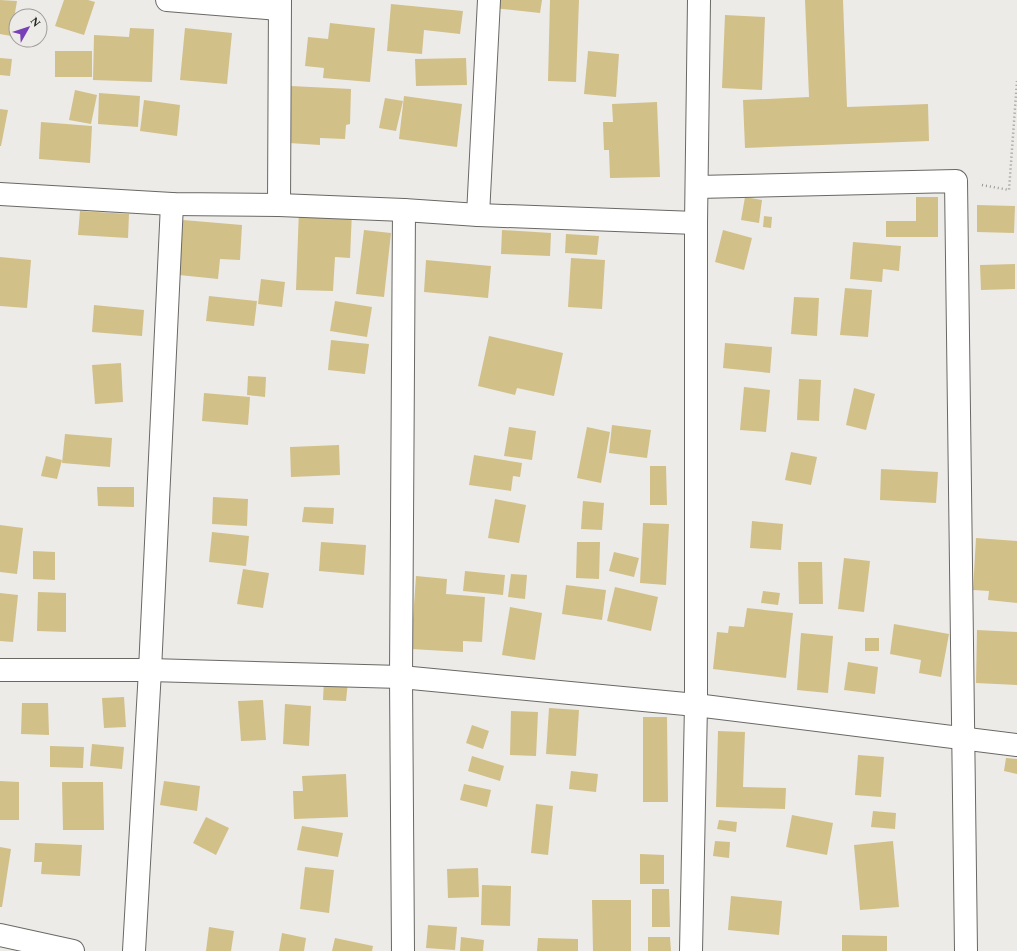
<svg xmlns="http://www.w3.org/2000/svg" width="1017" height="951" viewBox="0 0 1017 951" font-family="Spectral,serif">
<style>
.building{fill:#d2c089}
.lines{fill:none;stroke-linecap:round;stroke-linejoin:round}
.minor-casing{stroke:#696865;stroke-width:24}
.tertiary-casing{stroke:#696865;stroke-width:24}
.path{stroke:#989694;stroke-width:2.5;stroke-dasharray:1 3;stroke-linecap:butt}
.minor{stroke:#fff;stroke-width:22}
.tertiary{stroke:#fff;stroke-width:22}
</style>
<rect width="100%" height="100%" fill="#edebe8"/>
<!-- building -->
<g class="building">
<polygon points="0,0 17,1 11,36 0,34"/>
<polygon points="64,0 88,0 95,2 84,35 55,26"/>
<polygon points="494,0 542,0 540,13 493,8"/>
<polygon points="550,0 579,0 576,82 548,81"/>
<polygon points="805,0 843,0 847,107 928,104 929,141 745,148 743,100 809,97"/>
<polygon points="391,4 463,11 460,34 424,30 422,54 387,51"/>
<polygon points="725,15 765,17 762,90 722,88"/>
<polygon points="330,23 375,28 370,82 323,78 324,68 305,66 308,37 328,39"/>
<polygon points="130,28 154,29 152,82 93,80 94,35 129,37"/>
<polygon points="185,28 232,33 227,84 180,80"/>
<rect x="55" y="51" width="37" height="26"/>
<polygon points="588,51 619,54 616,97 584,94"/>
<polygon points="0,58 12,59 10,76 0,75"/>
<polygon points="466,58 467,85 416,86 415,59"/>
<polygon points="291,86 351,89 350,124 346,125 345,139 320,138 320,145 289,143"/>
<polygon points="75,90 97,95 91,124 69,120"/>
<polygon points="99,93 140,96 138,127 98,124"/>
<polygon points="404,96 462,104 457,147 399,139"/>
<polygon points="385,98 403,101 396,131 379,128"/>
<polygon points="144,100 180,105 177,136 140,131"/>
<polygon points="657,102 660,177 610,178 609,150 604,150 603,122 613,122 612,104"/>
<polygon points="0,109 8,110 1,146 0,146"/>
<polygon points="41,122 92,126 90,163 39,159"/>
<polygon points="745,197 762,200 759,223 741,220"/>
<polygon points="916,197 938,197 938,237 886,237 886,221 916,221"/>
<polygon points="977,205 1015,206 1014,233 977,232"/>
<polygon points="299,209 352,212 350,258 335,257 333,291 296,290"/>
<polygon points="80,211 129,214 128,238 78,235"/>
<polygon points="764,216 772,217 771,228 763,227"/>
<polygon points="183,220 242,225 240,260 220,259 218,279 179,275"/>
<polygon points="364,230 391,233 384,297 356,294"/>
<polygon points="502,230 551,233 550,256 501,254"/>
<polygon points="723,230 752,238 744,270 715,262"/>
<polygon points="566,234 599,236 597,255 565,253"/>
<polygon points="853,242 901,246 899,271 883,269 882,282 850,279"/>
<polygon points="0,257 31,260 27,308 0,306"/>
<polygon points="571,258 605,260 602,309 568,307"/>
<polygon points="426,260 491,266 488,298 424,292"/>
<polygon points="1015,264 1015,289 981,290 980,265"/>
<polygon points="261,279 285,282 282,307 258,304"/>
<polygon points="845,288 872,290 868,337 840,335"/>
<polygon points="209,296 257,301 254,326 206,321"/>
<polygon points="794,297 819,298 817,336 791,334"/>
<polygon points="335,301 372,307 367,337 330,331"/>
<polygon points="94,305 144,310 142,336 92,332"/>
<polygon points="489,336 563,353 554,396 517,388 515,395 478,386"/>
<polygon points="331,340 369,344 365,374 328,370"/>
<polygon points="725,343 772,347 770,373 723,368"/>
<polygon points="121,363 123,402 95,404 92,365"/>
<polygon points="248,376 266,377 265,397 247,395"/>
<polygon points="799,379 821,380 819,421 797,420"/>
<polygon points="744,387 770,390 766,432 740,430"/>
<polygon points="854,388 875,394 866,430 846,425"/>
<polygon points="204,393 250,397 248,425 202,421"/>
<polygon points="612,425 651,430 647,458 609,453"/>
<polygon points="509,427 536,431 532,460 504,456"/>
<polygon points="587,427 610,432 601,483 577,478"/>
<polygon points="65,434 112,438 110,467 62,463"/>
<polygon points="339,445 340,475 291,477 290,447"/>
<polygon points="791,452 817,457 811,485 785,480"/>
<polygon points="474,455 522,463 520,477 513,476 511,491 469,485"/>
<polygon points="46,456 62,460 57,479 41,476"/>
<polygon points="650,466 666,466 667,505 650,505"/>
<polygon points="881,469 938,472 936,503 880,500"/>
<polygon points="97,487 134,487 134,507 98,506"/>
<polygon points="213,497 248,499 247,526 212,524"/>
<polygon points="495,499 526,505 519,543 488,538"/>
<polygon points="583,501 604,503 602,530 581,529"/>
<polygon points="304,507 334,508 333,524 302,522"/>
<polygon points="752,521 783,524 781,550 750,548"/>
<polygon points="643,523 669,524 666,585 640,583"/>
<polygon points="0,525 23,528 17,574 0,572"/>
<polygon points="212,532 249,536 246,566 209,562"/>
<polygon points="976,538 1017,541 1017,603 988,600 989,591 973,590"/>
<polygon points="321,542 366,545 364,575 319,571"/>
<polygon points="577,542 600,542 599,579 576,578"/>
<polygon points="33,551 55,552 55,580 33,579"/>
<polygon points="614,552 639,558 634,577 609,571"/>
<polygon points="844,558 870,561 864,612 838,609"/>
<polygon points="798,562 822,562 823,604 799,604"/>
<polygon points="243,569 269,573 263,608 237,604"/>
<polygon points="465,571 505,575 503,595 463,591"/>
<polygon points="511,574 527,575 525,599 508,597"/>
<polygon points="416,576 447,579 446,594 485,597 482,642 463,641 463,652 411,649"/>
<polygon points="566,585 606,590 602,620 562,614"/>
<polygon points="615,587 658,597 651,631 607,621"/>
<polygon points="763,591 780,593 778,605 761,603"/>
<polygon points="38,592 66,593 66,632 37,631"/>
<polygon points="0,593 18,595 13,642 0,641"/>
<polygon points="510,607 542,613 535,660 502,655"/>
<polygon points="747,608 793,613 786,678 713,669 717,632 728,633 729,626 744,627"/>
<polygon points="894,624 949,634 941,677 919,673 921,660 890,654"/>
<polygon points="977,630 1017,632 1017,685 976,683"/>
<polygon points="801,633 833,636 828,693 797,690"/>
<rect x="865" y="638" width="14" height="13"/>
<polygon points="848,662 878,667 875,694 844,690"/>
<polygon points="324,679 348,681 346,701 323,700"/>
<polygon points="124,697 126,727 104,728 102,698"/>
<polygon points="263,700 266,740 241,741 238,701"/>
<polygon points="22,703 48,703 49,735 21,734"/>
<polygon points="285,704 311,706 309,746 283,744"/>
<polygon points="549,708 579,710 576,756 546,754"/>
<polygon points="511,711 538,712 536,756 510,755"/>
<polygon points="643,717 667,717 668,802 643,802"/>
<polygon points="472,725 489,731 483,749 466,743"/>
<polygon points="718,731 745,732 743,787 786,788 785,809 716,807"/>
<polygon points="92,744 124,747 122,769 90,766"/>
<polygon points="50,746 84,747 83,768 50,767"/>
<polygon points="858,755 884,757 881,797 855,795"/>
<polygon points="472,756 504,766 500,781 468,771"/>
<polygon points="1006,758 1017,759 1017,774 1004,771"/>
<polygon points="571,771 598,774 596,792 569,789"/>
<polygon points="346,774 348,817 294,819 293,791 303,791 302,776"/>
<polygon points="0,781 19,782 19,820 0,820"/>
<polygon points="164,781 200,786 197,811 160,805"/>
<polygon points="62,782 103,782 104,830 63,830"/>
<polygon points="464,784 491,790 487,807 460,800"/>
<polygon points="536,804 553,806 548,855 531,853"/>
<polygon points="873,811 896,813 895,829 871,827"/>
<polygon points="792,815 833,823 827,855 786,847"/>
<polygon points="206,817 229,828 216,855 193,843"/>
<polygon points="719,820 737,822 736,832 717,829"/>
<polygon points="302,826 343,833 338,857 297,850"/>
<polygon points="715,841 730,842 729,858 713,856"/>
<polygon points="893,841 899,907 860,910 854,845"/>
<polygon points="35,843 82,845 80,876 41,874 42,862 34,862"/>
<polygon points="0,847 11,849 2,907 0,907"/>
<polygon points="640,854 664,855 664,884 640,884"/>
<polygon points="305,867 334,870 329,913 300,909"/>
<polygon points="478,868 479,897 448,898 447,869"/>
<polygon points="482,885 511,886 510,926 481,925"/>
<polygon points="652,889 669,889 670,927 652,927"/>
<polygon points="731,896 782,901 779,935 728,930"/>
<polygon points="592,900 631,900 631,951 593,951"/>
<polygon points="428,925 457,927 455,950 426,948"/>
<polygon points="209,927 234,931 231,951 206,951"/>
<polygon points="282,933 306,938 304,951 279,951"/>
<polygon points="842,935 887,936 887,951 842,951"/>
<polygon points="461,937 484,940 483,951 460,951"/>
<polygon points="648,937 670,937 671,951 648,951"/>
<polygon points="335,938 373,946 372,951 332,951"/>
<polygon points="538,938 578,939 578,951 537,951"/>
</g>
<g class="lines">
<!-- minor casing -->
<g class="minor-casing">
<g id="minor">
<polyline points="167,0 279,9"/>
<polyline points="697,187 956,181 966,951"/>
<polyline points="0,194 172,204 279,205 404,210 478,215 696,223"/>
<polyline points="279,205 280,0"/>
<polyline points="478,215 489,0"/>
<polyline points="0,670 150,670 401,677 696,705 1017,745"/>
<polyline points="0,935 73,951"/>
<polyline points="134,951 150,670 172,204"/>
<polyline points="403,951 401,677 404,210"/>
</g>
</g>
<!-- tertiary casing -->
<g class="tertiary-casing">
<polyline id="tertiary" points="691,951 696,705 696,223 699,0"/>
</g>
<!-- path -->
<polyline class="path" points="982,185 1009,190 1017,81"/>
<!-- minor -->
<use href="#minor" class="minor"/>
<!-- tertiary -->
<use href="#tertiary" class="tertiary"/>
</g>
<!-- north arrow -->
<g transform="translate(28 28) rotate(51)"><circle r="19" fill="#edebe8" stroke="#9d9c99"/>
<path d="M0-3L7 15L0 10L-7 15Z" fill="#7840b6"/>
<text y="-6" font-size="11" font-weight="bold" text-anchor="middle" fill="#252523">N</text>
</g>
</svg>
